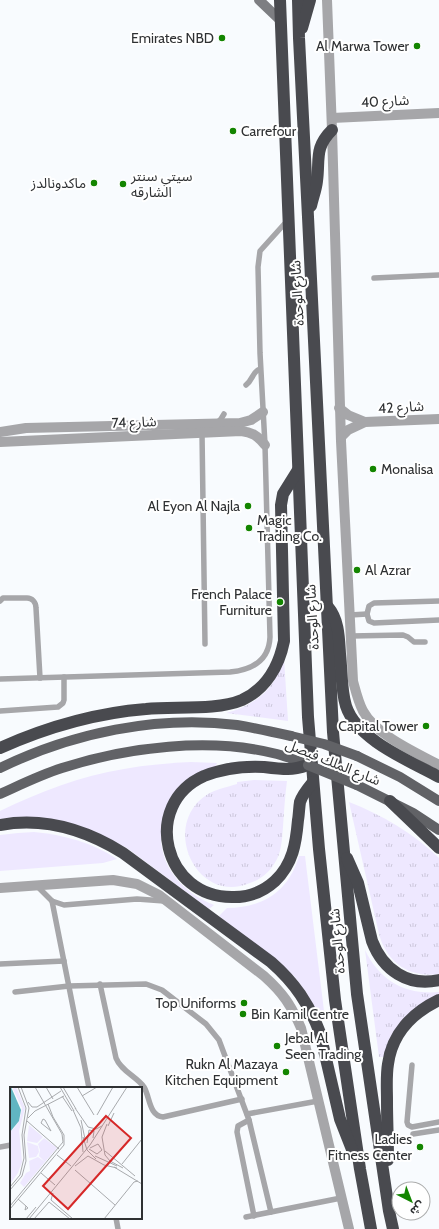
<svg xmlns="http://www.w3.org/2000/svg" width="439" height="1229" viewBox="0 0 439 1229" font-family="Cabin,'Noto Sans Arabic',sans-serif">
<style>
.grass{fill:url(#grass-tufts)}
.garden{fill:#eee8ff}
.lines{fill:none;stroke-linecap:round;stroke-linejoin:round}
.lane{stroke:#a6a6a9;stroke-width:5.5}
.street{stroke:#a6a6a9;stroke-width:10}
.secondary{stroke:#7d7e82;stroke-width:10}
.primary{stroke:#616266;stroke-width:10}
.highway{stroke:#494a4f;stroke-width:12}
.primary-bridge{stroke:#616266;stroke-width:10}
.poi-dot{fill:#138500;stroke:#fff;stroke-width:1.5}
.labels{text-anchor:middle;stroke-width:4;stroke-linejoin:round;paint-order:stroke}
.poi-label{font-size:14px;fill:#2f3133;stroke:#fff;text-anchor:end}
.street-label{font-size:14px;fill:#2f3133;stroke:#fff}
.inset-road{fill:none;stroke:#a8aaad;stroke-width:1}
.view{fill:#d62828;fill-opacity:0.15;stroke:#d62828;stroke-width:2}
.inset-edge{fill:none;stroke:#2f3133;stroke-width:2}
</style>
<defs>
<pattern id="grass-tufts" width="24" height="20" patternUnits="userSpaceOnUse"><rect width="24" height="20" fill="#eee8ff"/><path d="M3 7l-1-3M5 7V3M7 7l1-3M15 17l-1-3M17 17v-4M19 17l1-3" fill="none" stroke="#ccc7db"/></pattern>
</defs>
<rect width="100%" height="100%" fill="#f8fbfe"/>
<!-- grass -->
<g class="grass">
<path d="M284,658L288,721L226,713C246,708 265,697 275,679C278,672 281,665 284,658Z"/>
<path d="M254,780L287,781C285,796 284,811 283,827C282,837 282,849 277,859C271,871 262,879 250,883C196,906 159,824 208,794C217,789 227,787 237,784V782Z"/>
<path d="M349,802C382,815 413,833 439,858V974C409,978 387,963 379,934Z"/>
<path d="M365,950C380,981 405,995 439,992V996L429,1000L385,1057H379Z"/>
</g>
<!-- garden -->
<g class="garden">
<path d="M191,762L217,763L215,767L206,770C196,783 185,795 175,808C171,812 165,817 163,822C161,826 161,833 161,837C161,870 186,894 214,905L209,909L127,848L95,832L0,821V811C39,792 81,776 124,769C146,765 168,763 191,762Z"/>
<path d="M34,832C64,835 91,842 117,859L103,863L0,871V835L18,833Z"/>
<path d="M299,856H305L324,1011L317,1012L306,992L294,976L219,916L227,908C263,908 289,891 299,856Z"/>
</g>
<g class="lines">
<!-- lane -->
<g class="lane">
<polyline points="374,278 439,275"/>
<path d="M246,385C253,380 252,372 260,369"/>
<polyline points="217,423 221,419 224,414"/>
<polyline points="202,433 205,644"/>
<path d="M0,601L3,598H27C32,598 36,602 36,608L40,678"/>
<polyline points="439,601 374,603 369,606 367,614 369,621 374,623 439,620"/>
<polyline points="350,615 367,614"/>
<polyline points="351,636 403,635 408,637 414,642 425,642"/>
<path d="M0,679L230,672C251,670 269,661 270,637L265,445L260,353L258,267L260,251L287,221"/>
<polyline points="0,711 58,707 63,703 64,700 64,677"/>
<polyline points="36,885 52,901 64,905 137,899 164,901"/>
<polyline points="52,901 89,1088"/>
<polyline points="0,964 64,961"/>
<path d="M100,984L116,1058C121,1071 136,1076 144,1087C150,1097 149,1116 163,1117L242,1099"/>
<polyline points="15,992 69,986 146,984 162,990 206,1024 219,1040 249,1120 271,1212"/>
<polyline points="412,1065 407,1122 408,1125 412,1127 439,1122"/>
<polyline points="247,1114 318,1101"/>
<polyline points="249,1120 238,1126 237,1132 254,1216"/>
<polyline points="413,1134 439,1130"/>
<polyline points="0,1147 11,1145"/>
<polyline points="246,1217 341,1198"/>
<polyline points="116,1218 118,1229"/>
</g>
<!-- street -->
<g class="street">
<path d="M327,0L332,130L341,441L353,681C356,692 358,701 363,711C376,735 415,752 439,765"/>
<polyline points="332,118 439,113"/>
<polyline points="339,408 348,415 365,422"/>
<polyline points="0,432 26,428 240,423 251,420 263,412"/>
<polyline points="341,437 348,430 365,422 439,419"/>
<path d="M0,442L241,431C252,432 258,436 265,445"/>
<path d="M0,888L113,880L137,884L159,895L264,976C283,993 291,1005 301,1028L349,1229"/>
</g>
<!-- secondary -->
<polyline class="secondary" points="259,0 281,21"/>
<!-- primary -->
<g class="primary">
<polyline points="357,756 400,777 439,801"/>
<path d="M0,768C72,733 157,715 237,725C255,728 273,732 291,736"/>
<polyline points="357,785 413,813 439,830"/>
<path d="M0,794C20,785 40,775 62,768C127,747 210,737 277,754C288,757 298,761 308,765"/>
</g>
<!-- highway -->
<g class="highway">
<polyline points="280,0 308,717 319,849 335,1000 360,1169 371,1229"/>
<polyline points="298,0 299,38 308,217 333,732 357,994 389,1211 393,1229"/>
<polyline points="302,28 310,0"/>
<path d="M311,206C313,197 316,190 317,181C320,159 314,148 332,130"/>
<path d="M328,607C339,620 339,638 340,654C342,671 341,690 346,706C357,740 410,761 439,777"/>
<path d="M0,748C47,727 95,713 146,709C174,706 216,711 242,700C266,689 279,666 284,641L281,505L283,494L298,470"/>
<path d="M308,765C302,767 295,769 288,769C280,769 272,768 264,767C245,766 222,769 204,776C141,804 163,899 234,897C249,897 264,891 275,881C293,864 296,843 298,820C299,815 299,808 300,802C302,795 308,788 313,782"/>
<polyline points="390,801 439,848"/>
<path d="M0,825C44,817 86,830 123,853L271,962C295,983 309,1004 320,1033L340,1119L353,1152"/>
<path d="M347,858L358,883L372,941C383,970 408,987 439,980"/>
<path d="M388,1160C388,1140 387,1121 387,1101C387,1089 386,1076 388,1064C392,1034 412,1013 439,1000"/>
</g>
<!-- primary-bridge -->
<g class="primary-bridge">
<polyline points="291,736 324,744 357,756"/>
<polyline points="308,765 357,785"/>
</g>
</g>
<!-- markers -->
<g class="poi-dot">
<circle cx="222" cy="38" r="4"/>
<circle cx="417" cy="46" r="4"/>
<circle cx="233" cy="131" r="4"/>
<circle cx="94" cy="183" r="4"/>
<circle cx="123" cy="184" r="4"/>
<circle cx="373" cy="469" r="4"/>
<circle cx="248" cy="506" r="4"/>
<circle cx="249" cy="528" r="4"/>
<circle cx="357" cy="570" r="4"/>
<circle cx="280" cy="602" r="4"/>
<circle cx="426" cy="726" r="4"/>
<circle cx="244" cy="1003" r="4"/>
<circle cx="243" cy="1014" r="4"/>
<circle cx="277" cy="1046" r="4"/>
<circle cx="286" cy="1072" r="4"/>
<circle cx="420" cy="1147" r="4"/>
</g>
<g class="labels">
<!-- poi labels -->
<g class="poi-label">
<text x="214" y="43">Emirates NBD</text>
<text x="409" y="51">Al Marwa Tower</text>
<text x="241" y="136" text-anchor="start">Carrefour</text>
<text x="131" y="181" text-anchor="start">سيتي سنتر<tspan x="131" dy="16">الشارقه</tspan></text>
<text x="86" y="188">ماكدونالدز</text>
<text x="381" y="474" text-anchor="start">Monalisa</text>
<text x="240" y="511">Al Eyon Al Najla</text>
<text x="257" y="525" text-anchor="start">Magic<tspan x="257" dy="16">Trading Co.</tspan></text>
<text x="365" y="575" text-anchor="start">Al Azrar</text>
<text x="272" y="599">French Palace<tspan x="272" dy="16">Furniture</tspan></text>
<text x="418" y="731">Capital Tower</text>
<text x="236" y="1008">Top Uniforms</text>
<text x="251" y="1019" text-anchor="start">Bin Kamil Centre</text>
<text x="285" y="1043" text-anchor="start">Jebal Al<tspan x="285" dy="16">Seen Trading</tspan></text>
<text x="278" y="1069">Rukn Al Mazaya<tspan x="278" dy="16">Kitchen Equipment</tspan></text>
<text x="412" y="1144">Ladies<tspan x="412" dy="16">Fitness Center</tspan></text>
</g>
<!-- street labels -->
<g class="street-label">
<text transform="translate(385 101) rotate(-3)" y="5">شارع 40</text>
<text transform="translate(297 293) rotate(-93)" y="5">شارع الوحدة</text>
<text transform="translate(401 407) rotate(-3)" y="5">شارع 42</text>
<text transform="translate(134 422) rotate(-2)" y="5">شارع 74</text>
<text transform="translate(312 617) rotate(-93)" y="5">شارع الوحدة</text>
<text transform="translate(333 762) rotate(22)" y="5">شارع الملك فيصل</text>
<text transform="translate(337 941) rotate(-95)" y="5">شارع الوحدة</text>
</g>
</g>
<!-- overview -->
<g transform="translate(10 1087)">
<rect width="132" height="132" fill="#f8fbfe"/>
<path d="M6,0L15,21L8,48L4,42L10,32L12,21L3,2ZM17,55L28,59L29,65L26,70L19,71Z" fill="#eee8ff"/>
<path d="M6,39L9,42L12,75L8,86L0,97V45Z" fill="#eee8ff"/>
<path d="M19,38L33,50L27,56L17,54ZM34,51L47,61L35,75L29,69L30,63L28,57ZM28,70L35,75L14,100L10,96L16,86L20,84L19,74Z" fill="#eee8ff"/>
<path d="M1,0L11,23L9,34L0,45Z" fill="#61b5c2"/>
<path class="inset-road" d="M36,0L43,12M50,0L64,24M53,0L66,22M67,0L84,28M52,9L62,24M72,9L87,0M18,15L22,20H27L51,4M38,17L43,30M65,21L78,40L86,42L92,39M63,23L71,41L73,65M87,28L103,0M18,31L25,24L54,9M33,32L35,33L41,44L31,36ZM71,33L75,52M17,34L49,62M97,37L92,50L95,68L100,74L113,81M98,39L104,26M73,50L77,63L86,72M77,56L79,43L84,44L83,51M79,62L87,67L92,63L88,57L80,61M95,64L125,89M47,68L61,79M85,69L107,79M112,77L132,52M65,79L78,69L94,78L107,81M104,80L132,97M65,83L105,118M31,86L45,98M0,100L10,88L14,71L12,48L16,21L8,0M0,103L12,89L16,74L14,48L19,21L11,0M43,106L41,113L63,132M8,112L16,119L15,123L18,121L16,119M0,119L53,55L52,47L25,0M0,122L54,58V48L43,30M16,132L26,120M19,132L80,58L117,0M24,132L39,115L60,132M94,132L124,95L128,94"/>
<path class="view" d="M96,29L121,51L58,122L33,99Z"/>
<rect width="132" height="132" class="inset-edge"/>
</g>
<!-- north arrow -->
<g transform="translate(411 1201) rotate(138)"><circle r="19" fill="#ffffff" stroke="#acadad"/>
<path d="M0-3L7 15L0 10L-7 15Z" fill="#138500"/>
<text y="-6" font-size="11" font-weight="bold" text-anchor="middle" fill="#2f3133">ش</text>
</g>
</svg>
